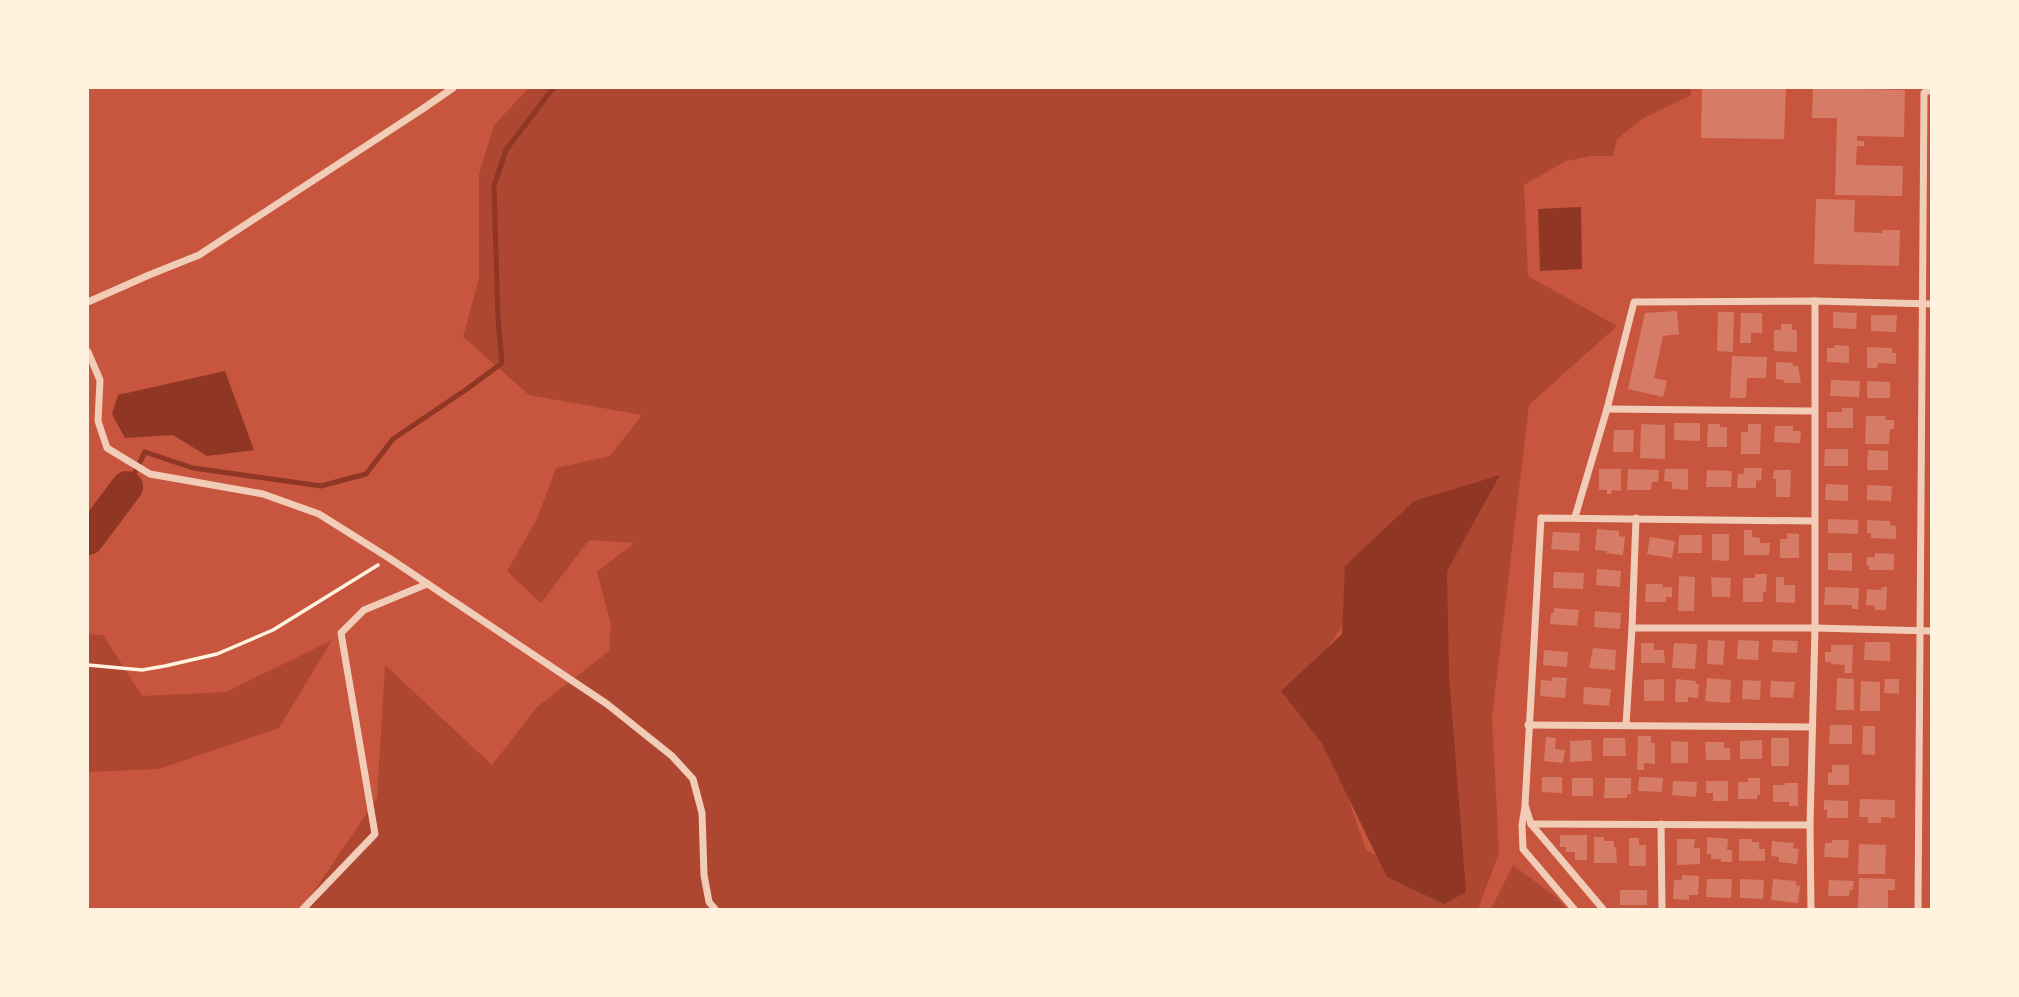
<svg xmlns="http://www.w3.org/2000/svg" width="2019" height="997" viewBox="0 0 2019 997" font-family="Barlow,sans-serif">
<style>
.green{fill:#ae4732;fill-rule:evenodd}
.water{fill:#8f3625}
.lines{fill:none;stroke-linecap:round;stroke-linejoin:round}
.stream{stroke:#8f3625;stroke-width:5}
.river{stroke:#8f3625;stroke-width:32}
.building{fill:#d67c66}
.path{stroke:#fff3e0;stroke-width:3.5}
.minor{stroke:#f1ccb7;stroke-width:7}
</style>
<rect width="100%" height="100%" fill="#c8553d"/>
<!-- green -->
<g class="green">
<path d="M529,88H1691V95L1642,119L1617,139L1613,156H1591L1566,161L1524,185L1528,276L1617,326L1529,405L1492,717L1499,853L1478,909H302L377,798L385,665L492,765L537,707L609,651L611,625L597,572L634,543L589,540L541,603L507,571L537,519L556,468L610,456L642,415L529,395L463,337L479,278V174L494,125ZM1372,581L1453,890L1366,850L1307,679Z"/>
<polygon points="88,634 103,635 142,696 226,692 332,640 279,728 159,769 88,772"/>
<polygon points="1513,865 1556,897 1566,909 1491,909"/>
</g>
<!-- water -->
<g class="water">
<polygon points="1581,207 1582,269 1540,271 1538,209"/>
<polygon points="225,371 254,450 207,456 173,435 125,438 112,414 118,395"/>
<polygon points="1500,475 1447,571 1449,675 1466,892 1444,904 1387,877 1321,742 1281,691 1342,634 1345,566 1414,501"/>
</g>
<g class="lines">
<!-- stream -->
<polyline class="stream" points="127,487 145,452 193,468 321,486 366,474 393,439 467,389 502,363 498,318 494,186 506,150 553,88"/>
<!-- river -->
<polyline class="river" points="88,539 127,487"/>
</g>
<!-- building -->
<g class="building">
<polygon points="1702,88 1786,88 1784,139 1701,138"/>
<polygon points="1813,88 1905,90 1904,137 1857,136 1857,141 1864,141 1864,146 1857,146 1856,165 1903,166 1902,196 1835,195 1837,118 1812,118"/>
<polygon points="1816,199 1855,200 1854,232 1882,233 1882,230 1900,230 1899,266 1814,264"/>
<polygon points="1677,311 1679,334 1663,336 1654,378 1667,381 1663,397 1628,389 1645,313"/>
<polygon points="1718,312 1734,312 1733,352 1717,351"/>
<polygon points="1833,312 1857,313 1856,329 1833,328"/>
<polygon points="1741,313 1762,313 1762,333 1751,333 1751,343 1740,343"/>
<polygon points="1871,315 1897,315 1896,332 1871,331"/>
<polygon points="1781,324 1792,324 1792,330 1797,330 1797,352 1774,351 1774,330 1781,330"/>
<polygon points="1835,345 1849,346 1849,363 1827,362 1827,348 1834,348"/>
<polygon points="1867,347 1892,348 1892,353 1896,353 1896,364 1878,363 1877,368 1867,368"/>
<polygon points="1732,356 1767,357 1766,378 1747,378 1746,398 1730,398"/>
<polygon points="1776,362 1793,363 1793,366 1798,366 1801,383 1784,383 1784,380 1776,379"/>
<polygon points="1831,380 1860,381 1859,397 1830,396"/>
<polygon points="1867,381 1890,382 1890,398 1867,398"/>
<polygon points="1842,408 1853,408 1853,428 1827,428 1827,412 1842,412"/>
<polygon points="1866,416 1886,416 1885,420 1894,420 1894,429 1890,429 1889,444 1865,444"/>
<polygon points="1674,423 1700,423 1700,441 1674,440"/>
<polygon points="1641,424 1665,425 1665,459 1640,458"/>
<polygon points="1708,424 1720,424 1720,427 1727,427 1727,447 1707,447"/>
<polygon points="1748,424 1761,424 1760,454 1741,454 1741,432 1748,432"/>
<polygon points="1775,426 1793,426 1793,431 1801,431 1800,443 1774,442"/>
<polygon points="1614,430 1634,430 1633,452 1613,452"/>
<polygon points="1825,449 1848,449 1848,466 1824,466"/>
<polygon points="1868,450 1888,451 1888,470 1867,470"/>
<polygon points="1744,468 1762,468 1761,481 1756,480 1756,488 1737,488 1738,474 1744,474"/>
<polygon points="1599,469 1621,469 1621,491 1612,490 1611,494 1607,494 1607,490 1599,490"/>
<polygon points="1628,469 1659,470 1658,482 1652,482 1651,490 1627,490"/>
<polygon points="1665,469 1688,469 1688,490 1672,489 1672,482 1664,481"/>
<polygon points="1707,470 1732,471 1731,487 1706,487"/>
<polygon points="1774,470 1791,470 1790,497 1776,497 1776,479 1773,479"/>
<polygon points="1826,484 1848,485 1848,501 1825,500"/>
<polygon points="1867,485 1892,486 1891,501 1867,500"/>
<polygon points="1828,519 1858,520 1858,534 1828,533"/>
<polygon points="1867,520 1890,521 1890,525 1896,526 1896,539 1871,538 1871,533 1867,533"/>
<polygon points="1597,529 1619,531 1619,536 1625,537 1623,555 1606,553 1607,551 1595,550"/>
<polygon points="1744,530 1752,530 1752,537 1760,538 1760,543 1770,543 1769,555 1744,555"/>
<polygon points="1553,532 1580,533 1579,551 1551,549"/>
<polygon points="1787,533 1799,534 1799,558 1780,558 1780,539 1787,539"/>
<polygon points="1712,534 1729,534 1729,561 1712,560"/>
<polygon points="1679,535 1702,535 1702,553 1678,553"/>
<polygon points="1650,537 1675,541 1672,558 1647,554"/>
<polygon points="1828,553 1852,553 1852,571 1828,570"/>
<polygon points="1875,553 1894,554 1894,570 1869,570 1869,566 1866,565 1867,557 1875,557"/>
<polygon points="1597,569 1621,571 1620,587 1596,585"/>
<polygon points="1554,572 1584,573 1583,589 1553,588"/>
<polygon points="1755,574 1767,574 1766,592 1763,592 1763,602 1743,602 1743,578 1755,578"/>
<polygon points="1679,576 1695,577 1694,611 1678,611"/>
<polygon points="1711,577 1731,578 1730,597 1712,597"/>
<polygon points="1776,577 1784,577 1784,585 1795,585 1795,603 1776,602"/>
<polygon points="1646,584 1663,584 1662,587 1672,587 1672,597 1666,597 1666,602 1645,602"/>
<polygon points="1825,587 1859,588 1858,609 1852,609 1852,605 1824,605"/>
<polygon points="1882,587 1887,587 1886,610 1875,610 1875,606 1866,605 1867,589 1881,590"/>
<polygon points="1554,608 1579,610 1577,626 1550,624 1551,613 1554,613"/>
<polygon points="1595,611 1621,613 1620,629 1594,627"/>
<polygon points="1708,640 1725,641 1723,665 1707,664"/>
<polygon points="1738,640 1759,641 1758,660 1737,659"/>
<polygon points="1773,640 1798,641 1797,653 1772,652"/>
<polygon points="1865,642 1890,642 1890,661 1864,660"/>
<polygon points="1641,643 1654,643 1654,650 1664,650 1665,663 1641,663"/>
<polygon points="1674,643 1697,644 1695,669 1672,668"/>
<polygon points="1831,645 1853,645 1852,673 1844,673 1845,665 1831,664 1831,662 1825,662 1825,652 1831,652"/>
<polygon points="1593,648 1616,650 1615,670 1589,668"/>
<polygon points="1544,650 1568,652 1567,667 1543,665"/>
<polygon points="1552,677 1567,678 1565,698 1540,696 1541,680 1552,681"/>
<polygon points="1707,678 1731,680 1730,703 1705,701"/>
<polygon points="1837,678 1854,679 1854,710 1836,710"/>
<polygon points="1664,679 1664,701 1644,701 1644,680"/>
<polygon points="1676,679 1696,681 1696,684 1699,685 1698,698 1688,697 1688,702 1675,702"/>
<polygon points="1885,679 1899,679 1899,694 1884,693"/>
<polygon points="1743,680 1761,681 1760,700 1742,699"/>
<polygon points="1771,681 1795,682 1793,698 1770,697"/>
<polygon points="1861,681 1880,682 1880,711 1860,711"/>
<polygon points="1584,687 1611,689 1609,706 1583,704"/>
<polygon points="1830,725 1852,725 1852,744 1829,744"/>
<polygon points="1863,726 1875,726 1875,755 1862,754"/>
<polygon points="1638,736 1651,736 1651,743 1655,743 1655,764 1644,763 1644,770 1637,770"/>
<polygon points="1546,737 1556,738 1555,749 1565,750 1563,763 1544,761"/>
<polygon points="1603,738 1625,738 1626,756 1603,756"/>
<rect x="1771" y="738" width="18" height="28"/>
<polygon points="1591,740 1592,761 1570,762 1570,741"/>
<polygon points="1762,740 1762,759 1740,759 1740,741"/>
<polygon points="1671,741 1688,742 1688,763 1671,763"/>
<polygon points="1705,742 1724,742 1724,748 1730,748 1730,760 1706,760"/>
<polygon points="1832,765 1849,765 1849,785 1828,785 1828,772 1832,773"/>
<polygon points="1542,777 1562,777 1562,793 1542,792"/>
<polygon points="1639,777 1663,778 1662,792 1638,791"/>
<rect x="1572" y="778" width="21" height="18"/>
<polygon points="1605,778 1631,778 1631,794 1627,794 1627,798 1604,798"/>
<polygon points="1748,778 1760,778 1760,795 1757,795 1757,799 1738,799 1738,782 1748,782"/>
<polygon points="1673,781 1697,782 1696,797 1672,795"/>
<polygon points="1706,781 1728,781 1728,801 1713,801 1713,793 1706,793"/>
<polygon points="1785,783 1798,783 1798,806 1789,806 1789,802 1773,802 1773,785 1785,785"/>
<polygon points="1860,799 1895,800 1895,818 1881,817 1881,823 1868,823 1868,817 1859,817"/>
<polygon points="1824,800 1848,801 1848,818 1827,818 1827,810 1824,810"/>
<polygon points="1560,835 1587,835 1587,860 1575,860 1575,852 1566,852 1566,847 1560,847"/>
<polygon points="1594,837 1604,837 1604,841 1614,841 1614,847 1616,848 1617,863 1594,863"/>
<polygon points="1707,837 1728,839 1727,850 1732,850 1732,862 1721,862 1721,859 1711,859 1711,854 1707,854"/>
<polygon points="1629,838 1639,838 1639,845 1646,845 1646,866 1629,866"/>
<polygon points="1677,839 1695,839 1694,848 1700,848 1700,864 1677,865"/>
<polygon points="1739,839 1752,839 1752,842 1759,842 1759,849 1765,849 1765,861 1739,861"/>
<polygon points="1832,840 1849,840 1848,858 1824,857 1825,843 1832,843"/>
<polygon points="1772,841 1794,843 1793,848 1799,849 1797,864 1779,862 1779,857 1771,856"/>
<polygon points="1859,844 1886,845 1885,874 1858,874"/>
<polygon points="1682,875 1699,876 1698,895 1689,895 1689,900 1673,899 1674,880 1682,880"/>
<polygon points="1859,878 1895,879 1895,890 1888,890 1888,909 1858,909"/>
<polygon points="1707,879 1732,879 1731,898 1706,897"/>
<polygon points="1740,879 1764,880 1763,899 1740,898"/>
<polygon points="1773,879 1796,881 1796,885 1800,886 1798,903 1771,900"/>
<polygon points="1829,880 1854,881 1853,890 1850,890 1849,896 1828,896"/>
<rect x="1620" y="890" width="27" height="15"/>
</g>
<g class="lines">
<!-- path -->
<polyline class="path" points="88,665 142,670 165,666 217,654 273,630 378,565"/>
<!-- minor -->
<g class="minor">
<polyline points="88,302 149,275 199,255 421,110 453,88"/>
<polyline points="88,352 100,380 98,421 107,448 150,474 263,494 319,514 389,558 607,704 672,756 693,779 702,813 704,875 709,902 715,909"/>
<polyline points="1607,409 1813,411"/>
<polyline points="1575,517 1607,409 1634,302 1815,301 1932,304"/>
<polyline points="1632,628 1815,628 1932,631"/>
<polyline points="1528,725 1812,727"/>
<polyline points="1626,725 1632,628 1636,518"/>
<polyline points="1525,807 1522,825 1523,849 1574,909"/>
<polyline points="1531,824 1810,825"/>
<polyline points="1661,824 1662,909"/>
<polyline points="303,909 375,834 341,633 364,610 427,584"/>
<polyline points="1603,909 1531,824 1525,805 1541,518 1814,521"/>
<polyline points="1811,909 1810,825 1815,628 1815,301"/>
<polyline points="1918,909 1924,93 1932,89"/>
</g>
</g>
<!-- border -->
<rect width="2019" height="997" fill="none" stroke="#fff3e0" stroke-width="178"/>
</svg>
